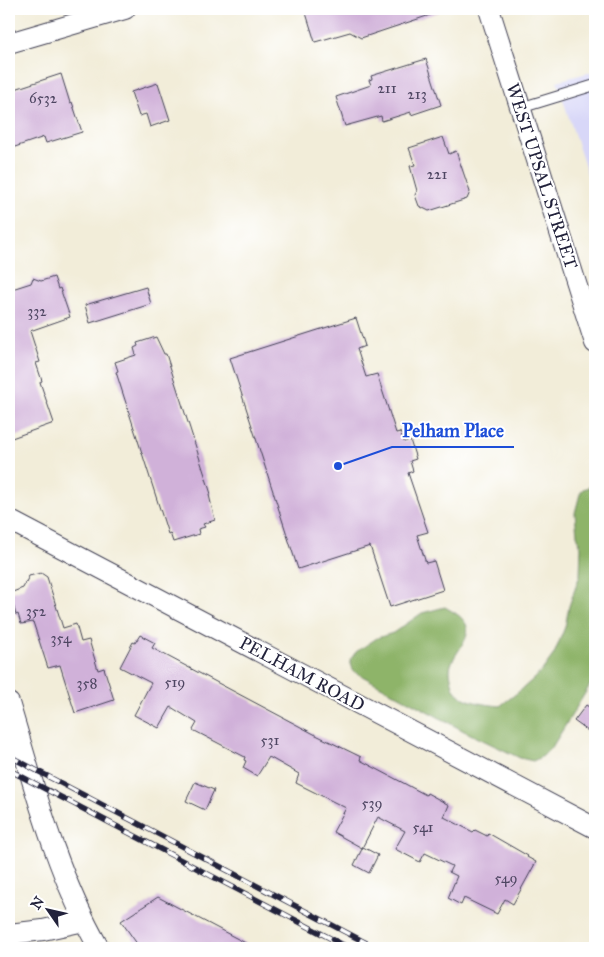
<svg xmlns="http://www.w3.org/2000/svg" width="604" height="957" viewBox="0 0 604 957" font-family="'IM FELL Great Primer',serif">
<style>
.built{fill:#d8d7f8}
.forest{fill:#8eb469;stroke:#586b52}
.building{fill:#d0b1d9}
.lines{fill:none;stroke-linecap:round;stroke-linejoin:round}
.service-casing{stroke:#414053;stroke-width:12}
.minor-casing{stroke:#414053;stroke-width:22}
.service{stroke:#fff;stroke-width:10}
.minor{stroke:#fff;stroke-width:20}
.rail-casing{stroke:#22223b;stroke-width:5.5}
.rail{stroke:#fff;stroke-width:4;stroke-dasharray:11;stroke-linecap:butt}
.labels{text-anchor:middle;stroke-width:4;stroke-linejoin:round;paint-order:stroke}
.number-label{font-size:15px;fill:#4e4662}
.street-label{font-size:18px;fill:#22223b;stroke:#fff}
.leader{fill:none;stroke:#1d4ed8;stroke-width:2}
.callout-dot{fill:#1d4ed8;stroke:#fff;stroke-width:2}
.callout-label{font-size:19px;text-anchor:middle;font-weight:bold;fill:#1d4ed8;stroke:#fff;stroke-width:4;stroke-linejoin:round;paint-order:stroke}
</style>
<rect width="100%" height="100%" fill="#fff"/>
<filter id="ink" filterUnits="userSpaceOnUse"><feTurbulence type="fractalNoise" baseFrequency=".02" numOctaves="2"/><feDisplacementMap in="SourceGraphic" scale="10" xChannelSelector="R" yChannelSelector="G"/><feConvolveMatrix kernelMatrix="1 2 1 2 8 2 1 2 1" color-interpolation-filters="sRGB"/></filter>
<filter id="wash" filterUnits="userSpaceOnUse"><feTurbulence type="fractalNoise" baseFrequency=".0096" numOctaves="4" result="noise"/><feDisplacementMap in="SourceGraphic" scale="20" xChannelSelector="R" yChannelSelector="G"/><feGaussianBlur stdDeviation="1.12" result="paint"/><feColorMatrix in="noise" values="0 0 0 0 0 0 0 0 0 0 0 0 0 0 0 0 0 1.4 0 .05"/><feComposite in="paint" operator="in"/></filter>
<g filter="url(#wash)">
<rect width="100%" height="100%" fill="#f2edd9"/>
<!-- built -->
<polygon class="built" points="595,71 595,198 557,81"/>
<!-- forest -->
<path class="forest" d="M595,485V677L554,744L543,756L533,761L520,758L464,731L353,671L350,660L356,652L377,638L393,633L422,613L445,607C453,612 461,615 466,624C473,640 451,654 450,670C450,674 451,678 452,682C454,702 484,704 500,706L521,690L541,672L554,654L565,627L569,606L580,575L581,547L577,535L575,513L580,494L583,489Z"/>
<g id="blocks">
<!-- building -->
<g class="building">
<polygon points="319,9 438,9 439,12 361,38 350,32 315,42 306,13"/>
<polygon points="426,59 441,105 411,115 411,112 382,121 381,116 345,126 336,97 371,85 369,80 372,79 371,76"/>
<polygon points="61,74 70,103 72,102 82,132 46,143 44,137 9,149 9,91"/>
<polygon points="158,83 170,120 150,127 146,114 139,116 131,92"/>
<polygon points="443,137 449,154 456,151 470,192 467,199 429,211 419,206 415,195 417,191 410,166 415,165 409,148"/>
<polygon points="54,277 58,289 60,288 70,317 30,331 40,362 36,363 42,381 40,382 54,423 9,439 9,290 31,283 33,278 41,281"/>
<polygon points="146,287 151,304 90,323 85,305"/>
<polygon points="356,318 365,346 357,349 366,377 377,374 396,433 400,432 404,442 410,440 416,459 410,461 413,471 408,473 428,532 417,535 426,563 434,561 443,590 390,607 370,546 298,569 230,358"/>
<polygon points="156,337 164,354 166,354 211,494 209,495 215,520 203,524 205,527 198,529 199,534 173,542 170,533 168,534 116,372 118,371 115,362 136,355 134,348 138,346 137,343"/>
<polygon points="41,573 47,577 63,628 76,624 81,642 89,640 98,670 104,668 114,700 75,713 60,665 48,668 33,622 21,624 18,614 16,615 10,593 23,588 29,576"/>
<polygon points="140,635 155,643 152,648 314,734 361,757 360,760 426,795 427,793 449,805 444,817 473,832 475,830 487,836 488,833 528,856 527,857 536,862 513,904 505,899 497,914 464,898 461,905 448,898 457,876 449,872 452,866 425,853 420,862 395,849 405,831 378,817 362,848 333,832 346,808 296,783 299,774 269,757 257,776 243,768 246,761 244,760 245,757 193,730 197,723 171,707 159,728 134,715 151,683 120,667 133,642 135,643"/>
<polygon points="586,705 595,711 595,736 574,721"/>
<polygon points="195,782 214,790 205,810 186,801"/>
<polygon points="363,847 378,855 369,873 354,865"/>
<polygon points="158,897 255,948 140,948 121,921"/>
</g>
</g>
</g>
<g filter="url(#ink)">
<use href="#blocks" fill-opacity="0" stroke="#414053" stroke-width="1"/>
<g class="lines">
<!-- service casing -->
<g class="service-casing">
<polyline id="service" points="520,108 595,85"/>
</g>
<!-- minor casing -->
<g class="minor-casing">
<g id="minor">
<polyline points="489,9 595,343"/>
<polyline points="9,43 125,9"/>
<polyline points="9,520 595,828"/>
<path d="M9,703C34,786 56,873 99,948"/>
<polyline points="9,934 43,930 84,921"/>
</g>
</g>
<!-- service -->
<use href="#service" class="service"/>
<!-- minor -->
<use href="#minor" class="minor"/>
<!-- rail casing -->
<g class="rail-casing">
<g id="rail">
<polyline points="9,756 376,948"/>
<polyline points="9,770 349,948"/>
</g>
</g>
<!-- rail -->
<use href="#rail" class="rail"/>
</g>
</g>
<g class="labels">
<!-- number labels -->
<g class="number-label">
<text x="387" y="93">211</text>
<text x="417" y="99">213</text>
<text x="43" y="103">6532</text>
<text x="437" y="179">221</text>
<text x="37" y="316">332</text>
<text x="36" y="616">352</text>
<text x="61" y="643">354</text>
<text x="175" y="687">519</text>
<text x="87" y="688">358</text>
<text x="270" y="745">531</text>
<text x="372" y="808">539</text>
<text x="423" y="832">541</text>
<text x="506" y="883">549</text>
</g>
<!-- street labels -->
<g class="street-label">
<text transform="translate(542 176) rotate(72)" y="6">WEST UPSAL STREET</text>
<text transform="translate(302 674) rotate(28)" y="6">PELHAM ROAD</text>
</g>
</g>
<!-- callouts -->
<path class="leader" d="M338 466L392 447H514"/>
<circle class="callout-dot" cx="338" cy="466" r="5"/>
<g class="callout-label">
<text x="453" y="437">Pelham Place</text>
</g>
<!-- margin -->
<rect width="604" height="957" fill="none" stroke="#fff" stroke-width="30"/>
<!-- north arrow -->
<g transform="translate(48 910) rotate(304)" stroke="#ffffff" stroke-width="4" paint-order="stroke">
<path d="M0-4L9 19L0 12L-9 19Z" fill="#22223b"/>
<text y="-8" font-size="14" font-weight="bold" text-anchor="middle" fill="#22223b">N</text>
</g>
</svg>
